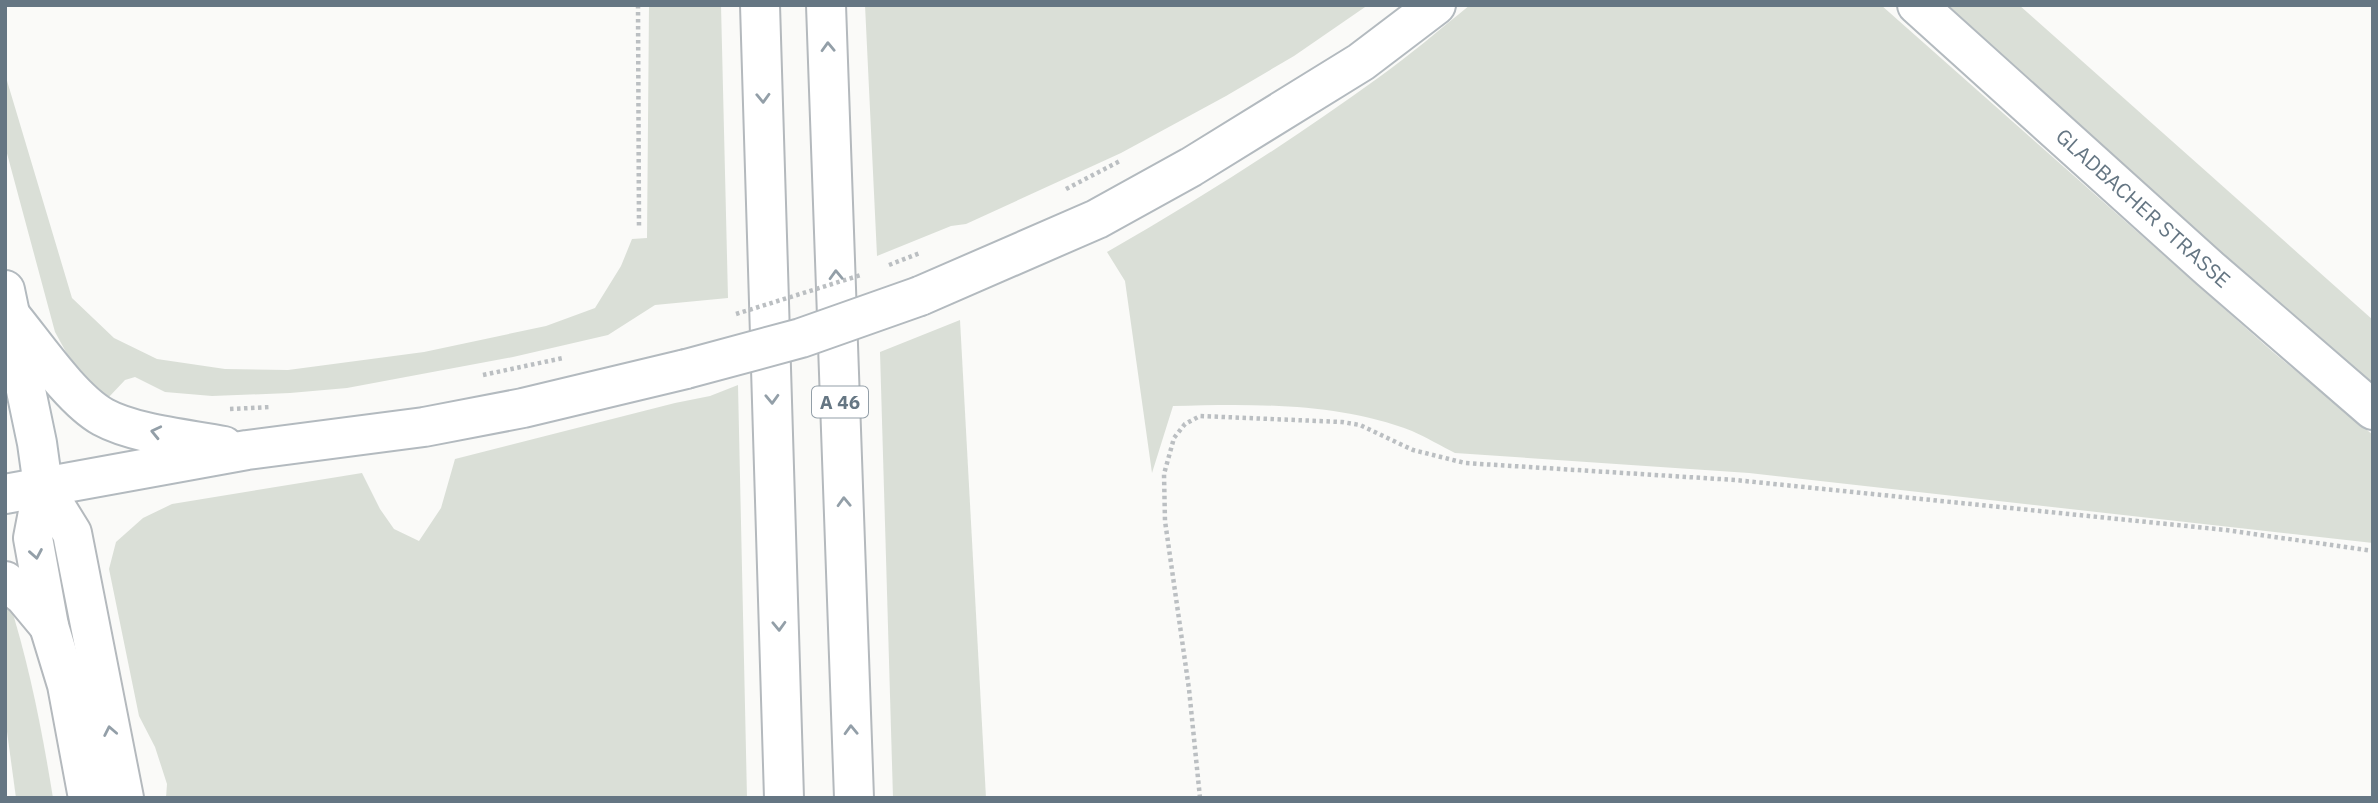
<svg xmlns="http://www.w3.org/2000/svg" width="2378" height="803" viewBox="0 0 2378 803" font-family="'IBM Plex Sans',sans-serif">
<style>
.green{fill:#dadfd7}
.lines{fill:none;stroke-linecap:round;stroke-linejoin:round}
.secondary-casing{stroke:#b3babf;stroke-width:42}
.motorway-casing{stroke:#b4b9bd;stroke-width:42}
.path{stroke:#bbbfc2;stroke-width:4.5;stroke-dasharray:3.5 3.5;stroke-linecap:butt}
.secondary{stroke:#fff;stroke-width:38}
.motorway{stroke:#fff;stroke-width:38}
.secondary-bridge-casing{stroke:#b3babf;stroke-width:42;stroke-linecap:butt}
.path-bridge{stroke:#bbbfc2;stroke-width:4.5;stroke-dasharray:3.5 3.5;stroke-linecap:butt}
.secondary-bridge{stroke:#fff;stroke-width:38}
.oneway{stroke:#939fa8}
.labels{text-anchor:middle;stroke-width:7;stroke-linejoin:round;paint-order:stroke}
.shield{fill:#fff;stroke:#939fa8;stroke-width:2}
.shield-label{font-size:19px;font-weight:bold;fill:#657683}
.street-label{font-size:21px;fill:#657683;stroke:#fff}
</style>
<rect width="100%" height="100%" fill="#fafaf8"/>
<!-- green -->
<g class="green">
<polygon points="649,5 721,5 728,298 655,305 608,335 513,357 347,388 290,393 212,396 165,392 135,377 125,380 108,398 72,363 55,332 5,146 5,74 72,298 114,338 157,359 225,369 288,370 424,352 546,326 595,308 621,266 632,239 647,238"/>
<polygon points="865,5 1368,5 1294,56 1226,96 1121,153 966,224 951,226 877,256"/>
<path d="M1470,5H1881L2273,352L2373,435V543L1749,473L1455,453C1441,446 1426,437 1412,431C1337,402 1251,404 1173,406L1152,473L1125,281L1107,252C1200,199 1291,141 1378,78C1409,56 1439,30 1470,5Z"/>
<polygon points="1940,5 2019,5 2373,320 2373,389"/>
<polygon points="960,320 986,798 893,798 880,352"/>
<polygon points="738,385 747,798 166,798 167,784 155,747 139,716 109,569 116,542 143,518 172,504 362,473 380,509 394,529 419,541 441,508 455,459 675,403 710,396"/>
<path d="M5,598H8C29,663 42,730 53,798H16L5,717Z"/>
</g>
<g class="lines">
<!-- secondary casing -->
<g class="secondary-casing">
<g id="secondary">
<path id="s1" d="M1917,5L2210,269L2373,410"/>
<polyline points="5,290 37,443 43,486"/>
<polyline points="920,296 1097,219 1191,167 1361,62 1436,5"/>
<path d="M11,316C35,345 71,399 103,417C134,434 188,439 224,446"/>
<polyline points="5,494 247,450 424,427 523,408 686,369"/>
</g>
</g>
<!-- motorway casing -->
<g class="motorway-casing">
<g id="motorway">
<polyline points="760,5 784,798"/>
<polyline points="826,5 854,798"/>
<polyline points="43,486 72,533 124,798"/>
<polyline points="43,486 33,538 49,626 67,685 88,798"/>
<polyline points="5,581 24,596 49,626"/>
</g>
</g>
<!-- path -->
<g class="path">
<polyline points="638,5 639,228"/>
<polyline points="1066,189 1120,161"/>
<polyline points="889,265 920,253"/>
<polyline points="483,375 563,358"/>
<polyline points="230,409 271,407"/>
<polyline points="1200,798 1189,689 1165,521 1164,474 1174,438 1185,424 1200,416 1342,422 1360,425 1413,450 1465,463 1735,480 2226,530 2373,551"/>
</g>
<!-- secondary -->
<use href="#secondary" class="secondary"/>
<!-- motorway -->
<use href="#motorway" class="motorway"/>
<!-- secondary-bridge casing -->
<g class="secondary-bridge-casing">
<polyline id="secondary-bridge" points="686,369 801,338 920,296"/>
</g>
<!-- path-bridge -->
<polyline class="path-bridge" points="736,314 861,275"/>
<!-- secondary-bridge -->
<use href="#secondary-bridge" class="secondary-bridge"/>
</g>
<!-- one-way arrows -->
<defs><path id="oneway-chevron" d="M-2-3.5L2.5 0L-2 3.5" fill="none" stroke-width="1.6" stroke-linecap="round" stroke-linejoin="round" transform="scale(1.75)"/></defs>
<g class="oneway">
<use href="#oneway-chevron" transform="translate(828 47) rotate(-92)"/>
<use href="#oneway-chevron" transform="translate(763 98) rotate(88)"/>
<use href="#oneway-chevron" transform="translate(836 275) rotate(-92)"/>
<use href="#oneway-chevron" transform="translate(772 399) rotate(88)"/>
<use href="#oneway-chevron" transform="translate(156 432) rotate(-167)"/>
<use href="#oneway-chevron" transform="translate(844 502) rotate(-92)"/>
<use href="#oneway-chevron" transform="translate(36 554) rotate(80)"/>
<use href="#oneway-chevron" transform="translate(779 626) rotate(88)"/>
<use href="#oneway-chevron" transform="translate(851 730) rotate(-92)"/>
<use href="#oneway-chevron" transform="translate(110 731) rotate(-101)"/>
</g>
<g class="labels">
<!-- shield labels -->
<rect class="shield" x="812" y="386.5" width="56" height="31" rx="5"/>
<g class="shield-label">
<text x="840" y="409">A 46</text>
</g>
<!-- street labels -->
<g class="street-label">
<text dy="7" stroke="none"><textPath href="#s1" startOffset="304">GLADBACHER STRASSE</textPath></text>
</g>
</g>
<!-- border -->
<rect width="2378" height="803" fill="none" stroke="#657683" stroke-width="14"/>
</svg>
